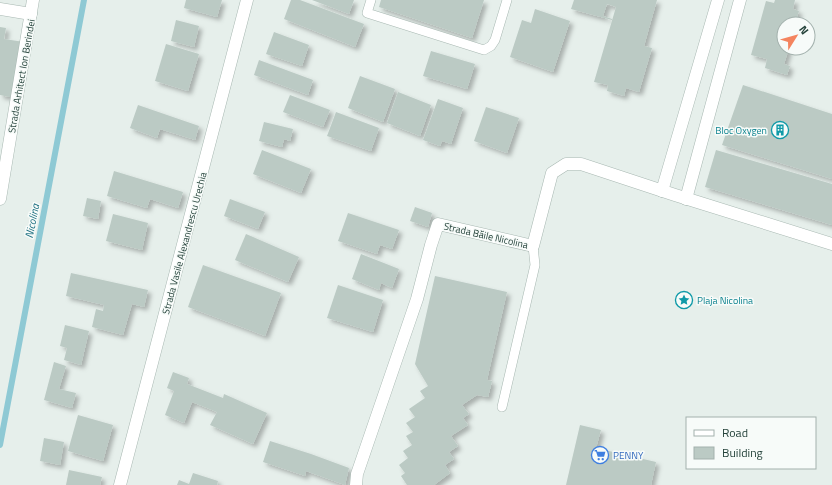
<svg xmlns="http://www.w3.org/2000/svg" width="832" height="485" viewBox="0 0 832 485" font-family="'Titillium Web',sans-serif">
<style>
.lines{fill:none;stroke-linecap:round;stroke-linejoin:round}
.stream{stroke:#8ec9d4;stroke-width:6}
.building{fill:#bbcac4;filter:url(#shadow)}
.service-casing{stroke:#a8b8b2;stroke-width:10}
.minor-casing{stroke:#a8b8b2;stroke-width:13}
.service{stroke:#fff;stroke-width:9}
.minor{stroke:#fff;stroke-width:12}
.labels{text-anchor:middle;stroke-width:3;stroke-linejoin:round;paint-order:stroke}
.street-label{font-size:10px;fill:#24423a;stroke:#f7fbf9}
.culture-label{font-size:10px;fill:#0d838f;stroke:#f7fbf9;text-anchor:end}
.shop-label{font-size:10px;fill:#366cbe;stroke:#f7fbf9;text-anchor:start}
.water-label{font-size:11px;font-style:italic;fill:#1c6f80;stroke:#f7fbf9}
</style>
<defs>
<filter id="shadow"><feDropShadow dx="3.5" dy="3.5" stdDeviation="2" flood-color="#0004"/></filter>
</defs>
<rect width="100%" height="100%" fill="#e6efeb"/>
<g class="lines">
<!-- stream -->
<polyline class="stream" points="0,445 84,0"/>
</g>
<!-- building -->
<g class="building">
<polygon points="186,0 222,0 217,17 184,8"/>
<polygon points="291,0 300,0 364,24 355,47 284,19"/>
<polygon points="312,0 354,0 349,14"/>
<polygon points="381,0 484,0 472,38 379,7"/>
<polygon points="574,0 657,0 644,46 652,48 639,92 626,88 624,96 607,91 608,85 594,82 616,7 607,4 603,16 612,19 612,20 571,9"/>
<polygon points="775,0 795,0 793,9 799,11 795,24 784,24 784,48 789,48 784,64 790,66 787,75 765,68 767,59 751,55 766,1 774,3"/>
<polygon points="535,9 570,21 553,72 510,57 522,20 531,23"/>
<polygon points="176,20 199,26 194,47 171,41"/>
<polygon points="0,27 6,28 4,39 24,42 10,97 0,95"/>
<polygon points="274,32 309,45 302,66 266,54"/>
<polygon points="166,44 199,54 188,91 155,81"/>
<polygon points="431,51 475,64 467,89 423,76"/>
<polygon points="259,60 313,80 308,95 254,75"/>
<polygon points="360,76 395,89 383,122 348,108"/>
<polygon points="743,85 832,114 832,179 722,145"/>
<polygon points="398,92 431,105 420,136 387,123"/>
<polygon points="290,95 330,110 323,127 283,112"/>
<polygon points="438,99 463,108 451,144 442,141 440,146 423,140"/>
<polygon points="138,105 199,126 195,140 160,129 157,138 130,128"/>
<polygon points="486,107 519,118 507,153 474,141"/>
<polygon points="336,112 379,128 371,151 327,136"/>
<polygon points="264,122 293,129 290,141 284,139 282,147 259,141"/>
<polygon points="262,150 311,169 301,193 253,174"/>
<polygon points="716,150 832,184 832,225 705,187"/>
<polygon points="114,171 183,192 178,208 150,199 147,208 107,196"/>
<polygon points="87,198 101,201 98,219 83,216"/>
<polygon points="230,199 265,212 258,229 224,216"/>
<polygon points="415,207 432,213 428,227 410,221"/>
<polygon points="348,213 399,230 392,249 380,245 377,254 338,241"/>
<polygon points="113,214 148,223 142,250 106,241"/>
<polygon points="246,234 299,257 288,282 235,260"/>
<polygon points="361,254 399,269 392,288 381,283 379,290 352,279"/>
<polygon points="203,265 281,293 265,336 188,307"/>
<polygon points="71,273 148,290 144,307 132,304 123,335 92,327 96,309 103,311 104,305 66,296"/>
<polygon points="435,276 507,292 487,380 492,381 488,397 477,395 462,405 469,414 463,418 468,425 451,436 458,446 449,452 454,459 445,465 450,473 434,485 407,485 401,476 405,473 399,465 408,458 403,451 412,445 406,436 413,432 406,423 415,417 409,409 425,398 420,391 428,386 415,364"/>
<polygon points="338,285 383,300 373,332 327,318"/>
<polygon points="65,325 89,331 81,365 64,360 67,348 60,346"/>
<polygon points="54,362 66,366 59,389 76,393 72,408 44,400"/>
<polygon points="173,372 189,378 187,384 223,398 224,394 267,413 253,444 210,425 217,412 192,402 184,423 165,415 174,391 167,388"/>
<polygon points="78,415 113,425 103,461 68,451"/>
<polygon points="580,425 601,430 596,448 656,462 651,485 566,485"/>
<polygon points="44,438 64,442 60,465 40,461"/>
<polygon points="270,441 311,454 349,468 345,485 306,471 305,476 263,462"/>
<polygon points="69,470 102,477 100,485 66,485"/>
<polygon points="193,473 218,481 217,485 177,485 179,480 189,484"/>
</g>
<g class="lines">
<!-- service casing -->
<g class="service-casing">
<g id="service">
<polyline points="371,0 367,13 484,50 491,46 495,40 507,0"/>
<polyline points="502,407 535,265 533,246"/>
</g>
</g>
<!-- minor casing -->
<g class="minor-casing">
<g id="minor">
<polyline points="0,9 31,14"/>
<polyline points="662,191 718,0"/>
<polyline points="0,199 33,0"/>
<polyline points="686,199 740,0"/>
<polyline points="120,485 247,0"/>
<polyline points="356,485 357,474 417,299 431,245 438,224 533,246 552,173 566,164 581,164 675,195 832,244"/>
</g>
</g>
<!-- service -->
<use href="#service" class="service"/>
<!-- minor -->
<use href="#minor" class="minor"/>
</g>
<!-- icons -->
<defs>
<g id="building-ring" transform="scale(0.9)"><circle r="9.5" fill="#f7fbf9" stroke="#0f9aa8" stroke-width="1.5"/><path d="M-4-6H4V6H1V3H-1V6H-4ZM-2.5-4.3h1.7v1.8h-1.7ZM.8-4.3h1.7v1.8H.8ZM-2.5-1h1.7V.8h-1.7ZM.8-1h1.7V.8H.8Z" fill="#0f9aa8"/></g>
<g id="sight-ring" transform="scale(0.9)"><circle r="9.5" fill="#f7fbf9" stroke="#0f9aa8" stroke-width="1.5"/><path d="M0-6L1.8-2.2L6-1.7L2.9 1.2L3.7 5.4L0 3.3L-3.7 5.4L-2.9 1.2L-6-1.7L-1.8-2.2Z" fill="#0f9aa8"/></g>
<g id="supermarket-ring" transform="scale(0.9)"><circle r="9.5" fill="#f7fbf9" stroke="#3f7fe0" stroke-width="1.5"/><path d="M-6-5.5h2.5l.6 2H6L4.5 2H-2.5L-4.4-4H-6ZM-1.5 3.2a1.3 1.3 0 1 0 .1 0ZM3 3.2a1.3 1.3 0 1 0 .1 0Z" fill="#3f7fe0"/></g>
</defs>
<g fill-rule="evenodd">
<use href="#building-ring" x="780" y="130"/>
<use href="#sight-ring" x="684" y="300"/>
<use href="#supermarket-ring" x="600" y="455"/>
</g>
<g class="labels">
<!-- street labels -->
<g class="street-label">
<text transform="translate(21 76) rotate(-80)" y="4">Strada Arhitect Ion Berindei</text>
<text transform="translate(486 235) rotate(13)" y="4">Strada Băile Nicolina</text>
<text transform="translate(184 243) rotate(-75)" y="4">Strada Vasile Alexandrescu Urechia</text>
</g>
<!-- culture labels -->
<g class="culture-label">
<text x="767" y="134">Bloc Oxygen</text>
<text x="697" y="304" text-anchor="start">Plaja Nicolina</text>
</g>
<!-- shop labels -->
<g class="shop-label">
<text x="613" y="459">PENNY</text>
</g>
<!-- water labels -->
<g class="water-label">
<text transform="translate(32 221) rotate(-79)" y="4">Nicolina</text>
</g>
</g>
<!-- legend -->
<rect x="686" y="417" width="130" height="52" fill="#f7fbf9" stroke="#a3b1ad"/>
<rect x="694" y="430" width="20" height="6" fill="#ffffff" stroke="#a3b1ad"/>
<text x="722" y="437" font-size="12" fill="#24423a">Road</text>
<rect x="694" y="447" width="20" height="12" fill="#bbcac4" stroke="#a3b1ad"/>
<text x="722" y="457" font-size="12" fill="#24423a">Building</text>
<!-- north arrow -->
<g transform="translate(796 36) rotate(53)"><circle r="19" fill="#f7fbf9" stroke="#a3b1ad"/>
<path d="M0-3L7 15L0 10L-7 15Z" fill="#f4845f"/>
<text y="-6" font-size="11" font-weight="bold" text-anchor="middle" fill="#24423a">N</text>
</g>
</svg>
